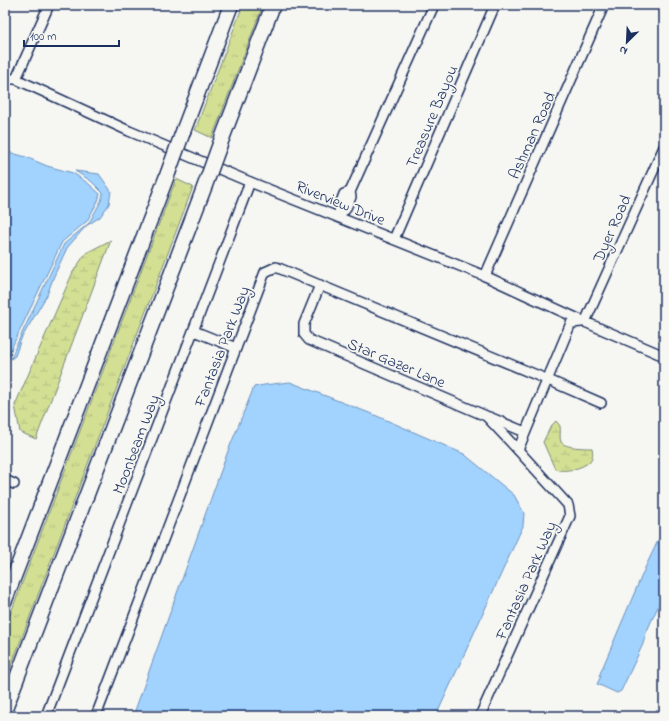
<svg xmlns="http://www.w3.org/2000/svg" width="669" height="721" viewBox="0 0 669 721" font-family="'Indie Flower',sans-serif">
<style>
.grass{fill:url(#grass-tufts);stroke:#778878}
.wetland{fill:url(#wetland-marsh);stroke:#778878}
.water{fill:#a1d3fe;stroke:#6b91be}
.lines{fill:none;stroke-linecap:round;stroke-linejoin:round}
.minor-casing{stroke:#1b2f5e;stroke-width:12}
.highway-casing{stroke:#1b2f5e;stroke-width:17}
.minor{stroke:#f6f6f2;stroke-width:9}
.highway{stroke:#f6f6f2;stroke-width:14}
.highway-bridge-casing{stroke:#1b2f5e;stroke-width:17;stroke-linecap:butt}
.highway-bridge{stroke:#f6f6f2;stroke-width:14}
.labels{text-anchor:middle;stroke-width:3.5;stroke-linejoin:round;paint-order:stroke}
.street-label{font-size:16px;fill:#1b2f5e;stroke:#f6f6f2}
</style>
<defs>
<pattern id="grass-tufts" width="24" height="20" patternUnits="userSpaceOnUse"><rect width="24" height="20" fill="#d3e093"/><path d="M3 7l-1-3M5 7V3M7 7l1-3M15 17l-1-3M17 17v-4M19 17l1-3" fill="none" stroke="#b5c081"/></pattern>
<pattern id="wetland-marsh" width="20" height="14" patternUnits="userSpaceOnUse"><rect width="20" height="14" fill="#d3e093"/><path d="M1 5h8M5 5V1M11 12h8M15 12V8" fill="none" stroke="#b5c081"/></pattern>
</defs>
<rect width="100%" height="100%" fill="#f6f6f2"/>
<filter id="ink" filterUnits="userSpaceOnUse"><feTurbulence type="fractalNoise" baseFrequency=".025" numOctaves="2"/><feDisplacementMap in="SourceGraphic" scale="8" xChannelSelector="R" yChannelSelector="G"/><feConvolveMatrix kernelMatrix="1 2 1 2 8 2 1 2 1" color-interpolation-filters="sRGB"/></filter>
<g filter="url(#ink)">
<!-- grass -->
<g class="grass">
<polygon points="243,5 263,5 212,138 195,130"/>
<polygon points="176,179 193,187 5,682 5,628"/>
</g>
<!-- wetland -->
<g class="wetland">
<polygon points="111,240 36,439 20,432 15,405 73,272 86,253"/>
<path d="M556,421L560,426C561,430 559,438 561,442C565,448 585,448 592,448C593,452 593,457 590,461C584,468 564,473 555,469L543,442L551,426Z"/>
</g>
<!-- water -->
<g class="water">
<polygon points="5,151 26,157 47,166 73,173 89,184 100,194 98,201 87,221 62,242 12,347 5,370"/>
<polygon points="75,171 99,174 111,191 109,204 100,217 86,226 67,248 54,276 47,295 21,339 15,356 11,359 15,348 64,244 89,223 101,201 103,194 102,192 91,181"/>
<polygon points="290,382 377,416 464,454 514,495 524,513 523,526 436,716 133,716 228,451 254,387 264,385"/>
<polygon points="664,528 664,593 646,633 643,644 621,691 617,693 597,684 601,676 599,676 645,568"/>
</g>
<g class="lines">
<!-- minor casing -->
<g class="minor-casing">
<g id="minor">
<polyline points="5,79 16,79 129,131 250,182 485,276 585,322 664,356"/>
<polyline points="16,79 49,5"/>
<polyline points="340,213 345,210 351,197 350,192 434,5"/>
<polyline points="338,217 340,213 339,207 344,194 350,192"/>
<polyline points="394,239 495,5"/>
<polyline points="485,276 604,5"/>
<polyline points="320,285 304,324 304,334 309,340 486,416 518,450"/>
<polyline points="585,322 664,147"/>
<polyline points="194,331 236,348"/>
<polyline points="489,417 525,432"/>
<polyline points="5,480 14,484"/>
<polyline points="46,716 250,182"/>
<polyline points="96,716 265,272 276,267 546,379 601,403"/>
<polyline points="480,716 570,516 568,505 518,450 571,323 582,322"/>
</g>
</g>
<!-- highway casing -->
<g class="highway-casing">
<g id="highway">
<polyline points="184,129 231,5"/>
<polyline points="220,144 273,5"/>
<polyline points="5,600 168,173"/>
<polyline points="5,709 204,188"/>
</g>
</g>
<!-- minor -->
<use href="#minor" class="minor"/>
<!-- highway -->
<use href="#highway" class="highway"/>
<!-- highway-bridge casing -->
<g class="highway-bridge-casing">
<g id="highway-bridge">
<polyline points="168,173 184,129"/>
<polyline points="204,188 220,144"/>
</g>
</g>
<!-- highway-bridge -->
<use href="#highway-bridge" class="highway-bridge"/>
</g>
</g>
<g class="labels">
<!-- street labels -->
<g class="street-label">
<text transform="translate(431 116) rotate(-67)" y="6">Treasure Bayou</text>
<text transform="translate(531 135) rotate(-66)" y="6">Ashman Road</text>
<text transform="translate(341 202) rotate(22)" y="6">Riverview Drive</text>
<text transform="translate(611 228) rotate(-66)" y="6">Dyer Road</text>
<text transform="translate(221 346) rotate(-69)" y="6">Fantasia Park Way</text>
<text transform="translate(397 362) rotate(23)" y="6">Star Gazer Lane</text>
<text transform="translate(135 444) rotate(-69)" y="6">Moonbeam Way</text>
<text transform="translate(525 580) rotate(-66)" y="6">Fantasia Park Way</text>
</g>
</g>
<!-- margin -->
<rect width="669" height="721" fill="none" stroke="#f6f6f2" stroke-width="20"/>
<rect x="10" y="10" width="649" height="701" fill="none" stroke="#1b2f5e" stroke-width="1.5" filter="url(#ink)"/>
<!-- north arrow -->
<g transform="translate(627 42) rotate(204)" stroke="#f6f6f2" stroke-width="3" paint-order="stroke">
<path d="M0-3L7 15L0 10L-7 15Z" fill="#1b2f5e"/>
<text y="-6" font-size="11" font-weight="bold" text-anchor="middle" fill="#1b2f5e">N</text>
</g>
<!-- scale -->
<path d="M24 40v6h95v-6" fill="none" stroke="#1b2f5e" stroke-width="2"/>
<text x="30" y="40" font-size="12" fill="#1b2f5e" stroke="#f6f6f2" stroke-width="3" paint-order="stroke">100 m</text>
</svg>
